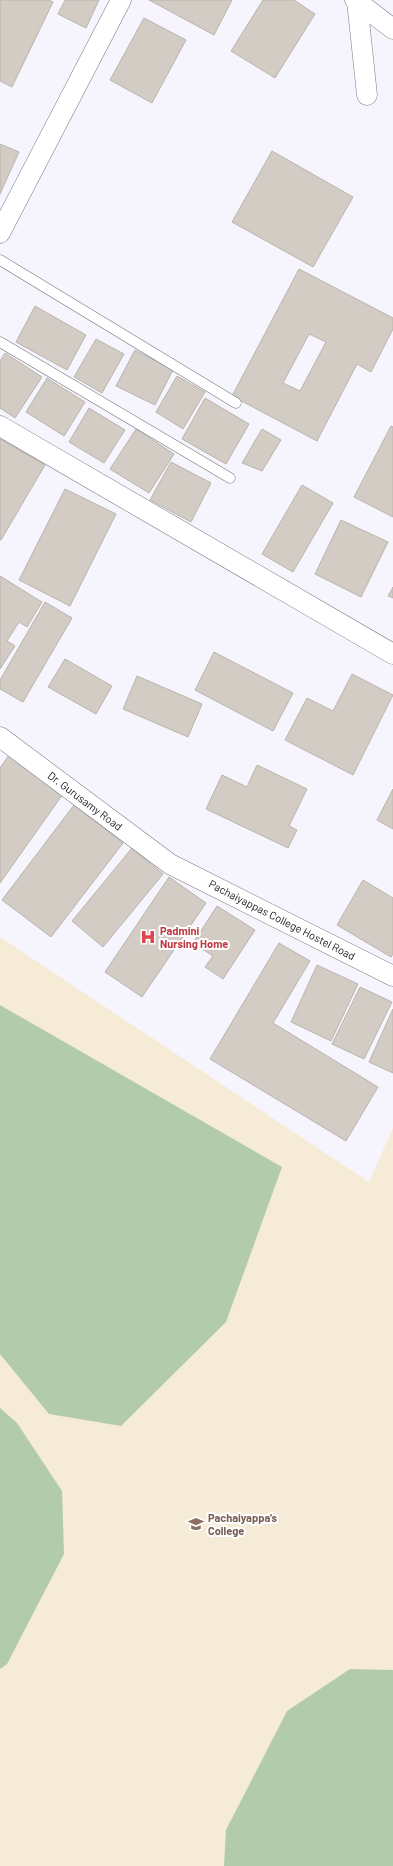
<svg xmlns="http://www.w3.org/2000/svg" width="393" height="1866" viewBox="0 0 393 1866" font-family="Barlow,sans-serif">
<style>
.education{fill:#f5ebd6}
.green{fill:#b2cbad}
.building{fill:#d2ccc5;stroke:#bab4ad;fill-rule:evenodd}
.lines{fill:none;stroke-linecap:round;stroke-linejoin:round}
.lane-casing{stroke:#78777f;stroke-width:11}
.street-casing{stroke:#78777f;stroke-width:21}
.lane{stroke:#fff;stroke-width:10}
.street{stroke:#fff;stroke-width:20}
.labels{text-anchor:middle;stroke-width:4;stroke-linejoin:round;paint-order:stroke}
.street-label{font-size:11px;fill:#19191c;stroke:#fff}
.health-label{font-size:11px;font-weight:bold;fill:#be3a42;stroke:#fff;text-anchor:start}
.education-label{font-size:11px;font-weight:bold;fill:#785e54;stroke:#fff;text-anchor:start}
</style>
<rect width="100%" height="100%" fill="#f6f5fd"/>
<!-- education -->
<polygon class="education" points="0,937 369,1182 393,1128 393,1866 0,1866"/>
<!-- green -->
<g class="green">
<polygon points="0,1005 282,1167 226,1322 121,1426 49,1414 0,1354"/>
<polygon points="0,1408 17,1423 62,1491 64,1554 7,1664 0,1669"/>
<polygon points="350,1669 393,1670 393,1866 224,1866 226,1830 287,1711"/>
</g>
<!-- building -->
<g class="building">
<polygon points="0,0 49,0 53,2 12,87 0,81"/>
<polygon points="65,0 99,0 86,28 58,14"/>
<polygon points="149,0 232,0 214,35"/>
<polygon points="263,0 294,0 315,14 275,78 231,51"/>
<polygon points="144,18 186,40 152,103 110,80"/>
<polygon points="0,144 19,152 0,194"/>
<polygon points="272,151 353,197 313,267 232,222"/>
<path d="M299,269L393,318V329L371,372L357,364L317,441L232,396ZM309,334L326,342L300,391L283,383Z"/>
<polygon points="35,306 86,335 67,370 16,342"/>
<polygon points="96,339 124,354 102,393 74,377"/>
<polygon points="135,350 173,370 155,405 116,386"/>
<polygon points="5,353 42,377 15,418 0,408 0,361"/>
<polygon points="177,376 205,392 183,429 156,412"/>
<polygon points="47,378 85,402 64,436 26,412"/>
<polygon points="205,398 249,424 226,464 182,439"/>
<polygon points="89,408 125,430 104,463 69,442"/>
<polygon points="391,426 393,427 393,517 354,497"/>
<polygon points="136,429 174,454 149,493 110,469"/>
<polygon points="262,429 281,440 262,471 242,463"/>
<polygon points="0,439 45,465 1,540 0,540"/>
<polygon points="171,462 211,483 191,522 150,500"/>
<polygon points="302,485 333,503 293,572 262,554"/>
<polygon points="65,489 116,514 70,606 19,580"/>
<polygon points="341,520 388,542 361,597 315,574"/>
<polygon points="0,576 42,602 27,627 19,622 7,641 15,646 0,669"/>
<polygon points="393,587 393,598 388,596"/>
<polygon points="45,602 72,618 23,702 0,689 0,680"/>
<polygon points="214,652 293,693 273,731 195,690"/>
<polygon points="65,659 112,686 96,714 48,687"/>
<polygon points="352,674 393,695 353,775 285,740 307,698 333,711"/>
<polygon points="137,676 202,704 188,737 123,709"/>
<polygon points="9,755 63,794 0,883 0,768"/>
<polygon points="257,765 307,789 289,826 297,830 288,848 206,809 222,775 247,787"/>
<polygon points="393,789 393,829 377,820"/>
<polygon points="74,805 123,843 51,937 2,900"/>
<polygon points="132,848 163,874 103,947 72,921"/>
<polygon points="169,877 206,903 142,997 105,972"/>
<polygon points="363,880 393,898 393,954 391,957 337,925"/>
<polygon points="217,906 255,930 223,979 205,967 213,956 193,943"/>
<polygon points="279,943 310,961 273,1023 378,1087 346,1141 210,1059"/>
<polygon points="317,965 358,984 331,1041 291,1022"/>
<polygon points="360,987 392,1002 364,1059 332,1044"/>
<polygon points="393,1009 393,1073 369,1062"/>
</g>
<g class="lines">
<!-- lane casing -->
<g class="lane-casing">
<g id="lane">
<polyline points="0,260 236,403"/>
<polyline points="0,342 230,478"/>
</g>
</g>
<!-- street casing -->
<g class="street-casing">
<g id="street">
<polyline points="355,0 393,29"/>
<polyline points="357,1 367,95"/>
<polyline points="0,233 121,0"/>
<polyline points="0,426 393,654"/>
<polyline points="0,737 170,864 393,976"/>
</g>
</g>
<!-- lane -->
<use href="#lane" class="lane"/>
<!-- street -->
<use href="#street" class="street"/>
</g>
<!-- icons -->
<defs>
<g id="hospital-bare" transform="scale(1.2)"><path d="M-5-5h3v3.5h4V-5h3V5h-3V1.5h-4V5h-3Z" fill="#e0444e" stroke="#fff" stroke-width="2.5" paint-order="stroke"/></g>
<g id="university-bare" transform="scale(1.2)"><path d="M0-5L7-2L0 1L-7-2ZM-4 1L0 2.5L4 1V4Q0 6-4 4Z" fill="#8d6e63" stroke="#fff" stroke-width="2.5" paint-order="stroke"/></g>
</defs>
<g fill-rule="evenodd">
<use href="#hospital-bare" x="148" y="937"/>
<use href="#university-bare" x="196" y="1524"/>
</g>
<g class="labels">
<!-- street labels -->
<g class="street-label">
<text transform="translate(85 801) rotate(37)" y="4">Dr. Gurusamy Road</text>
<text transform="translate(282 920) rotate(27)" y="4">Pachaiyappas College Hostel Road</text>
</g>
<!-- health labels -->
<g class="health-label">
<text x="160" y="935">Padmini<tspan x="160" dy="13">Nursing Home</tspan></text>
</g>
<!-- education labels -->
<g class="education-label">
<text x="208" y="1522">Pachaiyappa's<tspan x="208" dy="13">College</tspan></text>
</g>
</g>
</svg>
